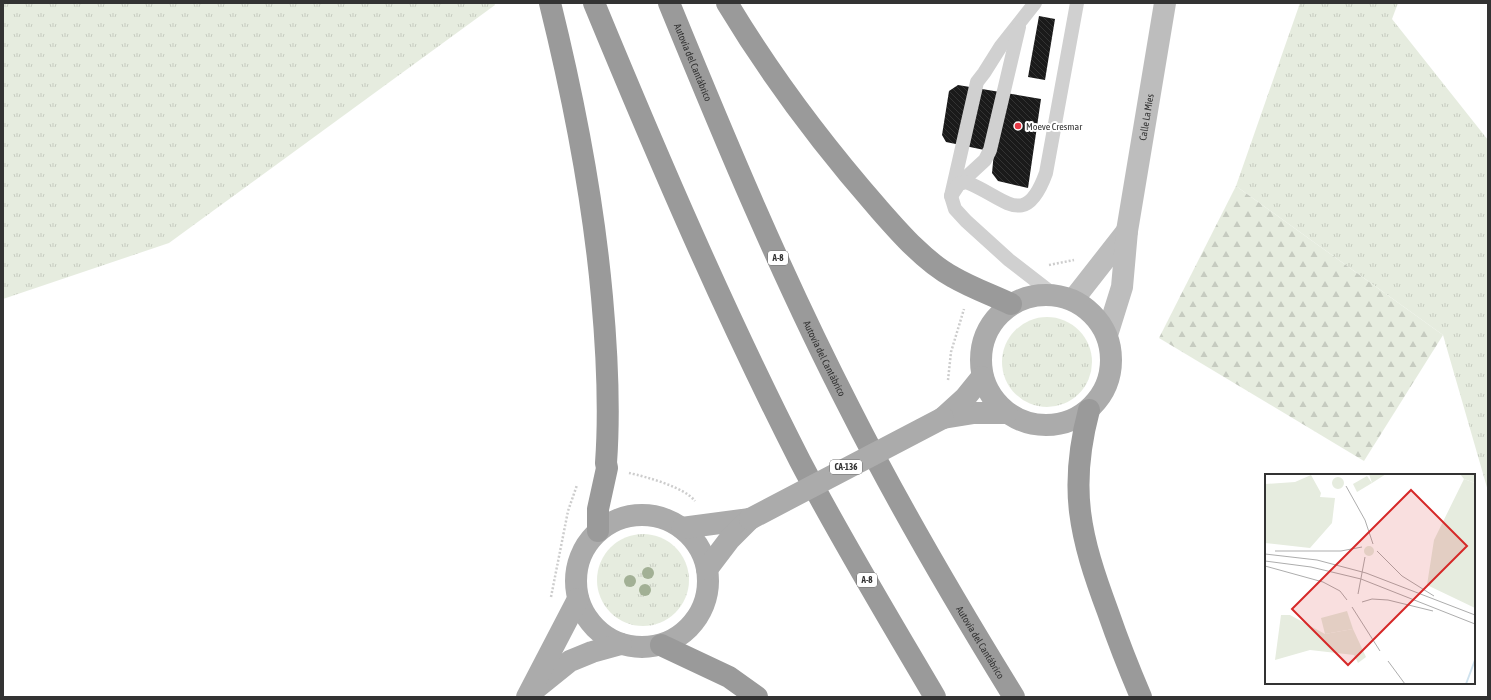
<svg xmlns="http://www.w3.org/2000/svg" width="1491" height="700" viewBox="0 0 1491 700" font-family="'Asap Condensed',sans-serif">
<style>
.grass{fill:url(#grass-tufts)}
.forest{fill:url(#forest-firs)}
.building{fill:url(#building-back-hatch)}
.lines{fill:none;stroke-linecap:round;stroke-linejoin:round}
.path{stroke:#cdcdcd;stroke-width:2.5;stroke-dasharray:2 2;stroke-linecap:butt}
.lane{stroke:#d0d0d0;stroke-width:14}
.secondary{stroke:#bdbdbd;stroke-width:22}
.primary{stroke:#ababab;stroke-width:22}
.highway{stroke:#9a9a9a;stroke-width:22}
.primary-bridge{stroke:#ababab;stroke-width:22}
.tree{fill:#a2b095}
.poi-dot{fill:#e63946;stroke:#fff;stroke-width:1.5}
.labels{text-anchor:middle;stroke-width:4;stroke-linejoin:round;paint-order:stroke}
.shield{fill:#fff;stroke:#707070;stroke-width:1}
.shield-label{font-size:9px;font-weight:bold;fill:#333}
.street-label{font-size:10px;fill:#333;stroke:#fff}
.poi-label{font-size:10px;fill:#333;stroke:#fff;text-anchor:start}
.inset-river{fill:none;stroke:#cfe2ee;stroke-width:2}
.inset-road{fill:none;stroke:#adadad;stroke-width:1}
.view{fill:#d62828;fill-opacity:0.15;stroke:#d62828;stroke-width:2}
.inset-edge{fill:none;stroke:#333;stroke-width:2}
</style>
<defs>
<pattern id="grass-tufts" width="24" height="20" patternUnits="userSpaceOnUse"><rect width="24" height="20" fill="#e6ecdf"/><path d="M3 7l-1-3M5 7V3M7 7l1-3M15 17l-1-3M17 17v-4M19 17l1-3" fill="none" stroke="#c6cbc0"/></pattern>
<pattern id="forest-firs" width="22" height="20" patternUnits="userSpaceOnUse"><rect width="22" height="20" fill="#e6ecdf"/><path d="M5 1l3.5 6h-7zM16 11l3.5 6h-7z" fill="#c6cbc0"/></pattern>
<pattern id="building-back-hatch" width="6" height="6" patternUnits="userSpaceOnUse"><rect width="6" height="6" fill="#1a1a1a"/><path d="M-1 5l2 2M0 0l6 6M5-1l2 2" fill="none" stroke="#333"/></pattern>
</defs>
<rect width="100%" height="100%" fill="#fff"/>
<!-- grass -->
<g class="grass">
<polygon points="3,3 494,3 495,5 169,243 3,299"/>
<polygon points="1300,3 1398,3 1392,19 1488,140 1488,491 1443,335 1236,186"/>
<circle cx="1047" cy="362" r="45"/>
<circle cx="643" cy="580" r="46"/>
</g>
<!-- forest -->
<polygon class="forest" points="1236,186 1443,335 1364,461 1159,338"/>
<!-- building -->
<g class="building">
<polygon points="1039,16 1055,19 1045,80 1028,77"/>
<polygon points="958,85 1041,99 1028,188 998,181 992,173 994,152 946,142 942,135 949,91"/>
</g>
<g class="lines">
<!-- path -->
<g class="path">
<polyline points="1049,265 1074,260"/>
<polyline points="948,380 951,352 964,309"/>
<path d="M629,473C647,477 684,487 695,501"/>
<polyline points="551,597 568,511 577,485"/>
</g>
<!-- lane -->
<g class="lane">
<polyline points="1035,3 1001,46 984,73 977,82 951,196 955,209 966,221 1009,260 1053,294"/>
<polyline points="959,184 985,160 990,150 1019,27"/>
<path d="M951,196L959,184L966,182C1005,197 1025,231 1046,173L1077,3"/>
</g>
<!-- secondary -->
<g class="secondary">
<polyline points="1073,300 1127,231"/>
<path id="s1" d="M1107,335L1122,287L1127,231L1165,3"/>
</g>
<!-- primary -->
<g class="primary">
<circle cx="1046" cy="360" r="65"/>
<polyline points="943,418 974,413 1007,413"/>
<polyline points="943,418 965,398 982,377"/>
<circle cx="642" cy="581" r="66"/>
<polyline points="682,528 750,519"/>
<polyline points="707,569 729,540 750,519"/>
<polyline points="534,690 570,661 592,652 621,644"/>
<polyline points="527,697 578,599"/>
</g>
<!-- highway -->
<g class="highway">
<path d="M550,3C574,100 593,197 602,297C607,352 610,408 606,463L607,468L598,509V531"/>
<path d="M594,3C658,158 724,312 800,461C842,541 889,619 935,697"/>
<path id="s2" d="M669,3C725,140 782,277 850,409C900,508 956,603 1014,697"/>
<path d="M727,3C771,76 822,144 878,208C899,232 925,262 953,277C972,288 992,295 1011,304"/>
<path d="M1089,410C1068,489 1080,537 1108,612C1118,641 1129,669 1141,697"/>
<polyline points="661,645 729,677 757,697"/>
</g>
<!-- primary-bridge -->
<polyline class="primary-bridge" points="750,519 943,418"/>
</g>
<!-- trees -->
<g class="tree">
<circle cx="648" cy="573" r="6"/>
<circle cx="630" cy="581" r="6"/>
<circle cx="645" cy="590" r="6"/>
</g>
<!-- markers -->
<circle class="poi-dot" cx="1018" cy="126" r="4"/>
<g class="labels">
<!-- shield labels -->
<g class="shield">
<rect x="768" y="251" width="20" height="14" rx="3"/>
<rect x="830" y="460" width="32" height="14" rx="3"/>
<rect x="857" y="573" width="20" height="14" rx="3"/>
</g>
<g class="shield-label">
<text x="778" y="261">A-8</text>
<text x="846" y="470">CA-136</text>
<text x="867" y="583">A-8</text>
</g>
<!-- street labels -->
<g class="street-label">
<text dy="4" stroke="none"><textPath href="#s2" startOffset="64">Autovía del Cantábrico</textPath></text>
<text dy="4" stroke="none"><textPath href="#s1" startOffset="222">Calle La Mies</textPath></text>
<text dy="4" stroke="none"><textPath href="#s2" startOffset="388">Autovía del Cantábrico</textPath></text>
<text dy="4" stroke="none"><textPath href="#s2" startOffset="712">Autovía del Cantábrico</textPath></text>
</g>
<!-- poi labels -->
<g class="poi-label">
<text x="1026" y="130">Moeve Cresmar</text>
</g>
</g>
<!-- overview -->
<g transform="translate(1265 474)">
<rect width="210" height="210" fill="#fff"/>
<path d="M46,1L56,19L55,23L70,24L67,49L45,74L0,69V10L30,8ZM67 9a6 6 0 1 1 12 0a6 6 0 1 1-12 0ZM199,5L210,9V134L162,111L169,66ZM99 77a5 5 0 1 1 10 0a5 5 0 1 1-10 0ZM16,141H25L60,160L88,155L101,183L93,189L89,181L45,176L10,186Z" fill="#e6ecdf"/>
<path d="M195,0H210V9L199,5ZM82,137L88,155L60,160L56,144Z" fill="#e6ecdf"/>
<path d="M104,0H121L107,9ZM102,2L107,9L92,18L88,10Z" fill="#e6ecdf"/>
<path class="inset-river" d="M201,210L210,186"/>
<path class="inset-road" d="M81,12L100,46L108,70M10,77H76L97,73M112,77L137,102L169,122M0,80L52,86L101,99L210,141M0,87L46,93L96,105L210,150M0,92L58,108L75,117L82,126M93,120L100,83M97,128L107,125L123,126L168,137M87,133L115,177M123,187L140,210"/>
<path class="view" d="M146,16L202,72L83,191L27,135Z"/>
<rect width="210" height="210" class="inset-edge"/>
</g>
<!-- border -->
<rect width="1491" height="700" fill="none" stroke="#333333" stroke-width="8"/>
</svg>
